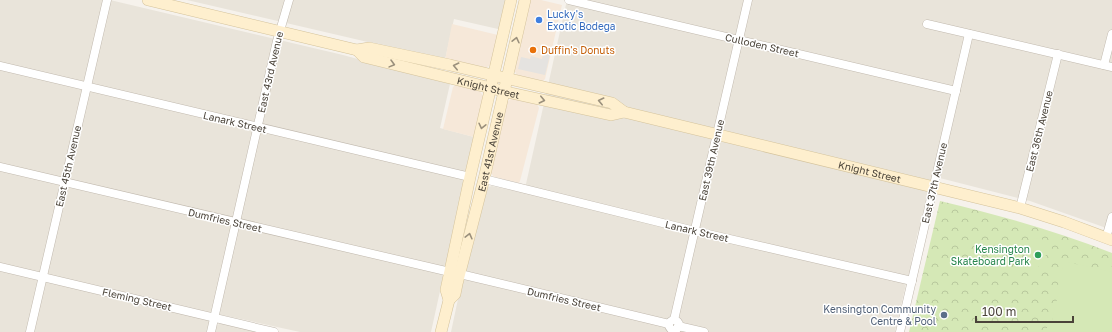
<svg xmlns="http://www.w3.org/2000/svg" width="1112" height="332" viewBox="0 0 1112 332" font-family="'Golos Text',sans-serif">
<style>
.residential{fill:#e9e4da}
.commercial{fill:#f6e8d9}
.park{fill:url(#park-crowns)}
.garden{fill:#d5e8b6}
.parking{fill:#e5e3e0}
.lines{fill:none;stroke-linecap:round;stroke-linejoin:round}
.minor-casing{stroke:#c1b9ae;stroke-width:9}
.secondary-casing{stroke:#d4c39c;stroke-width:12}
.minor{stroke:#fff;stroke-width:8}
.secondary{stroke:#feefce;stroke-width:11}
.oneway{stroke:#9b907c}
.shop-dot{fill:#3f7fe0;stroke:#fff;stroke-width:1.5}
.food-dot{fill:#e8710a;stroke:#fff;stroke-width:1.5}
.leisure-dot{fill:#2e9e5b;stroke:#fff;stroke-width:1.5}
.service-dot{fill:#5c6f8a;stroke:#fff;stroke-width:1.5}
.labels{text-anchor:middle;stroke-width:3;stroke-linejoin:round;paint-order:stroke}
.shop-label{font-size:10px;fill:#366cbe;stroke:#fff;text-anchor:start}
.street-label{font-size:10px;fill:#4a4339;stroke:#fff}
.food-label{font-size:10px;fill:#c56008;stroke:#fff;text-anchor:start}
.leisure-label{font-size:10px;fill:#27864d;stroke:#fff;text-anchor:end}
.service-label{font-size:10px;fill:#4e5e75;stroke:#fff;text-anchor:end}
</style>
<defs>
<pattern id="park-crowns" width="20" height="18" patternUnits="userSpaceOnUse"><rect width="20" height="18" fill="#d5e8b6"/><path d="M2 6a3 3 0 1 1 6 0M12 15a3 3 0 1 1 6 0" fill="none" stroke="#b8c89d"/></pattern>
</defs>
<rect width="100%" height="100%" fill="#f6f2ec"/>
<!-- residential -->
<g class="residential">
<polygon points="0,0 110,0 343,55 450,84 440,128 474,137 431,332 300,332 218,314 211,332 0,332"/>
<polygon points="187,0 506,0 500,28 498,29 454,19 445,60"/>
<polygon points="567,0 1112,0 1112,230 1030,201 932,176 921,220 923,223 922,228 918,231 911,263 912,267 911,273 908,275 895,332 451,332 461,285 488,187 492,186 524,193"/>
<polygon points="222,323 261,332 214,332 217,325"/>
</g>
<!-- commercial -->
<g class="commercial">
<polygon points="529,0 541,0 562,5 545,79 543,81 517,75 514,70"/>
<polygon points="452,24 498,35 491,64 489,66 485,68 445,60"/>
<polygon points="456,85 479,90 483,96 474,137 443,129 453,87"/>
<polygon points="512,98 537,104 539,108 520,181 519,183 494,177 491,173 507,102"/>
</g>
<!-- park -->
<path class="park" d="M940,201C999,215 1056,231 1112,253V332H909Z"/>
<!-- garden -->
<g class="garden">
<path d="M1040,238L1051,245L1052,249C1045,252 1044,262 1038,267H1033L1030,271L1025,268L1028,264L1027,260L1028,244L1034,239Z"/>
<polygon points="1067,262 1112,272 1112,332 1046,332 1049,320 1052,320 1059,291 1058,286 1063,265"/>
</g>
<!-- parking -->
<polygon class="parking" points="544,50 551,51 545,75 518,69 521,57 530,59 531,56 542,59"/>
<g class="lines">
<!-- minor casing -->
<g class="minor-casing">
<g id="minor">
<polyline points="569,0 956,91"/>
<polyline points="927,24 1112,67"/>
<polyline points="1104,65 1112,34"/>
<polyline points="0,66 470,177"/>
<polyline points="0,167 450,272"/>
<polyline points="484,179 695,231 912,281"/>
<polyline points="1020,208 1058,54"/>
<polyline points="1106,238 1112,217"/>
<polyline points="0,267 274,332"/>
<polyline points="460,274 669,324"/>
<polyline points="674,320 748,0"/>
<circle cx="674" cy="325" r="5"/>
<polyline points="678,326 704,332"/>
<polyline points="30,332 107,0"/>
<polyline points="211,332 277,41 289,0"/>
<polyline points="900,332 969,34"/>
</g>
</g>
<!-- secondary casing -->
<g class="secondary-casing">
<g id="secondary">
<path id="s1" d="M148,0L357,50L369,48L450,65L612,103L624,112L1020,208L1064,222L1112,240"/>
<path id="s2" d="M357,50L364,57L511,93L611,115L624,112"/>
<path id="s3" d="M449,300L455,294L457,284L484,179L525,0"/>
<polyline points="441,332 449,300 446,290 470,177 511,0"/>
</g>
</g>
<!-- minor -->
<use href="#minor" class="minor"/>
<!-- secondary -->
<use href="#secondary" class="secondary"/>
</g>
<!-- one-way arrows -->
<defs><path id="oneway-chevron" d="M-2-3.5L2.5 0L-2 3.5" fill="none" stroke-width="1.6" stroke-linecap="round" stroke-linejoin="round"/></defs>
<g class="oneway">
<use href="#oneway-chevron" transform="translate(516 40) rotate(-77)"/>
<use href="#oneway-chevron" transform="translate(392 64) rotate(15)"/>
<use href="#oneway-chevron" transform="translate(456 66) rotate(-167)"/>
<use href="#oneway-chevron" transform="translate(542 100) rotate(13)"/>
<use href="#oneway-chevron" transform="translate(601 101) rotate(-167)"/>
<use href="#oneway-chevron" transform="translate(482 126) rotate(103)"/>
<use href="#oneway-chevron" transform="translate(469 236) rotate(-76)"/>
</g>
<!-- markers -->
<circle class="shop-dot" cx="539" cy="20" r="4"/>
<circle class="food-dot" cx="533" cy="50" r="4"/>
<circle class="leisure-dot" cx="1038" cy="255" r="4"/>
<circle class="service-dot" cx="944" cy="315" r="4"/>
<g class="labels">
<!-- shop labels -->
<g class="shop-label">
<text x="547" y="18">Lucky's<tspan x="547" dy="12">Exotic Bodega</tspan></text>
</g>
<!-- street labels -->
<g class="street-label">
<text transform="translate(762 45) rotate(13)" y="4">Culloden Street</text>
<text transform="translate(270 72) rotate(-77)" y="4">East 43rd Avenue</text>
<text dy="4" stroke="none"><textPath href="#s2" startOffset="138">Knight Street</textPath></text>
<text transform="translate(235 122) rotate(13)" y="4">Lanark Street</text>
<text transform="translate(1039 131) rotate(-76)" y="4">East 36th Avenue</text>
<text dy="4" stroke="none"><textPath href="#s3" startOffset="155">East 41st Avenue</textPath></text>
<text transform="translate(711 160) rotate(-77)" y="4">East 39th Avenue</text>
<text transform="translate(68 166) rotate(-77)" y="4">East 45th Avenue</text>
<text dy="4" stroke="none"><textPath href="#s1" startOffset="744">Knight Street</textPath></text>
<text transform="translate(934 183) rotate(-77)" y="4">East 37th Avenue</text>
<text transform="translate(225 220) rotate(13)" y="4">Dumfries Street</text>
<text transform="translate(697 231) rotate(13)" y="4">Lanark Street</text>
<text transform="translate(137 299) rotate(13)" y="4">Fleming Street</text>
<text transform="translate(564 299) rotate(13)" y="4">Dumfries Street</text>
</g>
<!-- food labels -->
<g class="food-label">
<text x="541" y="54">Duffin's Donuts</text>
</g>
<!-- leisure labels -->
<g class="leisure-label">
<text x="1030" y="253">Kensington<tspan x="1030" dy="12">Skateboard Park</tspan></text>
</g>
<!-- service labels -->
<g class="service-label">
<text x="936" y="313">Kensington Community<tspan x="936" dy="12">Centre &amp; Pool</tspan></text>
</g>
</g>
<!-- scale -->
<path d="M976 316v6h97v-6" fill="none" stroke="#4a4339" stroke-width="2"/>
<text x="982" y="316" font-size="12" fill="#4a4339" stroke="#ffffff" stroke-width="3" paint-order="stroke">100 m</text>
</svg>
